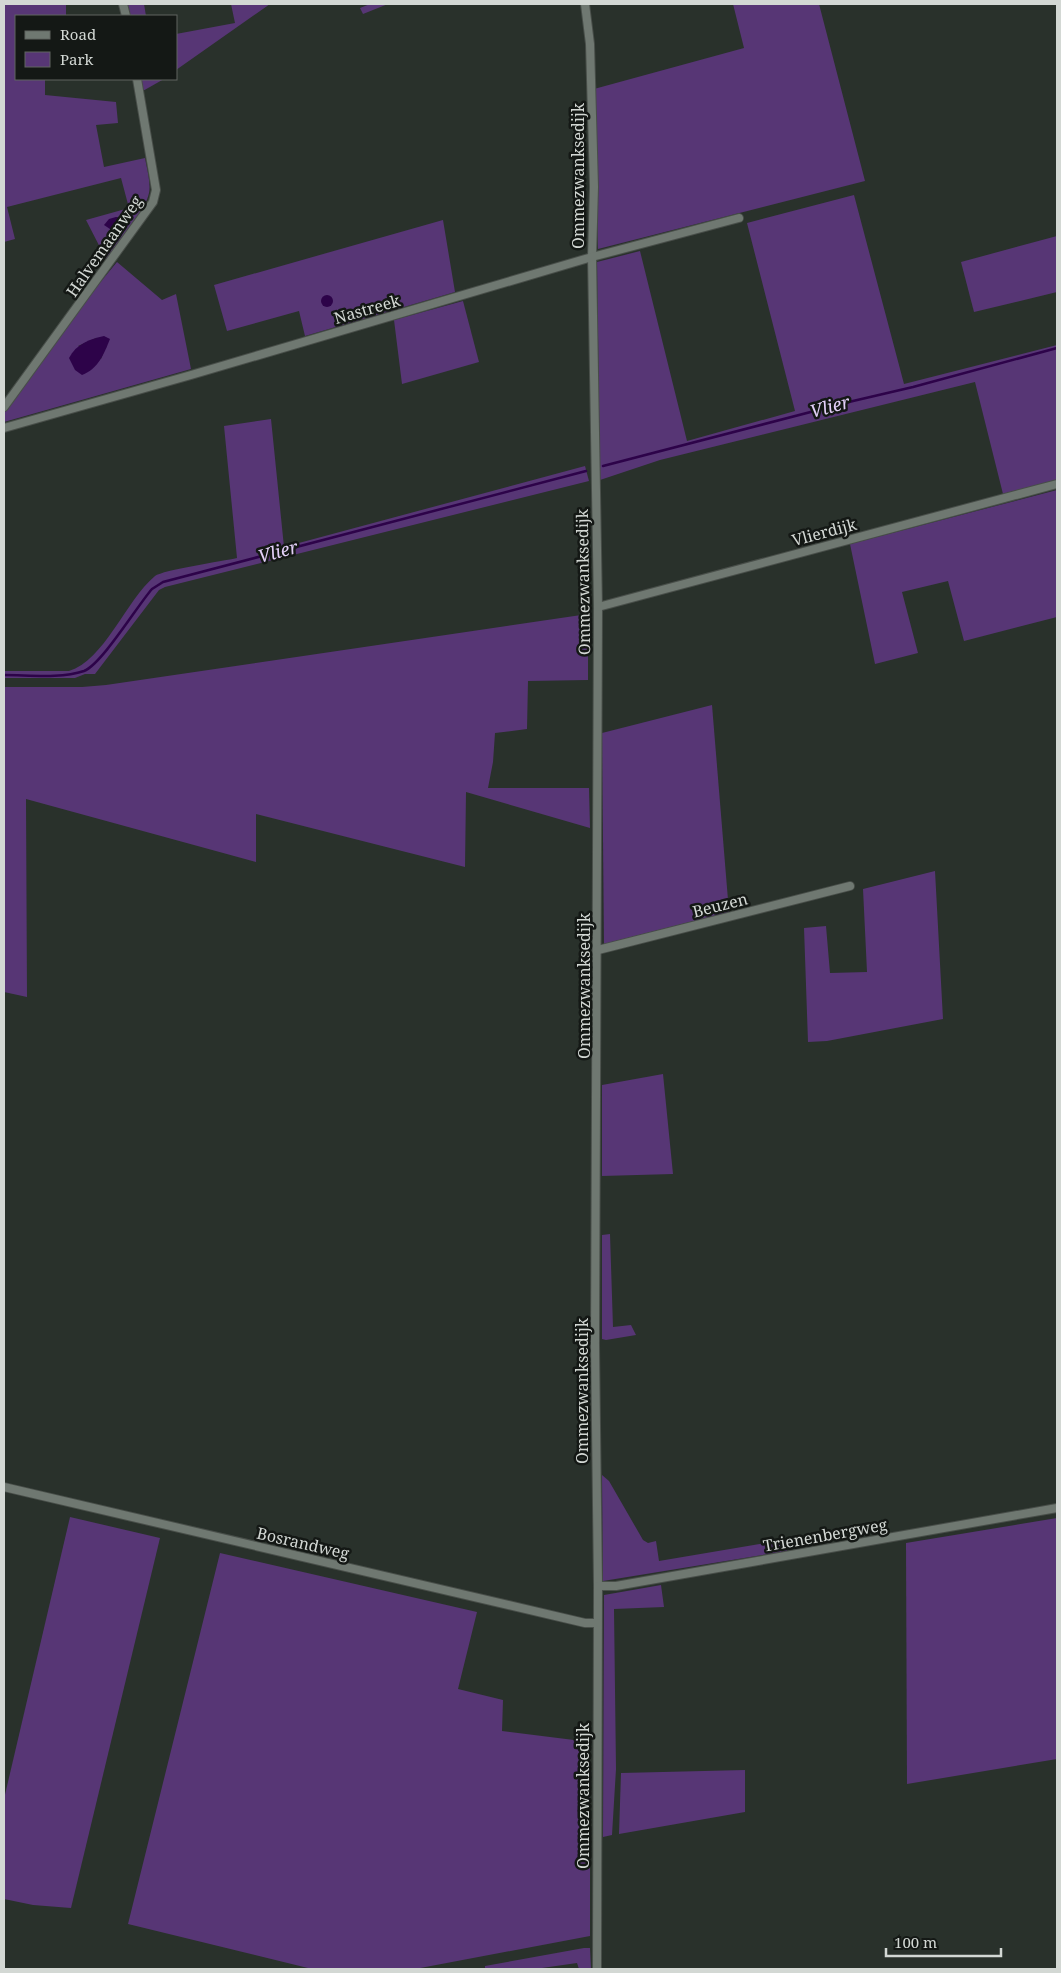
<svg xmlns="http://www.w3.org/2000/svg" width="1061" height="1973" viewBox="0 0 1061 1973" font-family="'Noto Serif',serif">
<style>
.green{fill:#573675;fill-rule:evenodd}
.water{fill:#2d0349}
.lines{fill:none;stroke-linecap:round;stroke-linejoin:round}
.stream{stroke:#2d0349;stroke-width:2.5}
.street-casing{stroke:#484e49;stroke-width:10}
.street{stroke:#6f7871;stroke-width:8}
.labels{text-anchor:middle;stroke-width:5;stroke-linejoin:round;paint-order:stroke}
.street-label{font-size:16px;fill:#d3d8d4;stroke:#141815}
.water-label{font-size:18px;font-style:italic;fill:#e3d0f8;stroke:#141815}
</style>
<rect width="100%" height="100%" fill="#29312b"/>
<!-- green -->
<g class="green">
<path d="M4,4H66V16H16V79H45V95L116,102L118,123L96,125L104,167L145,158C147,169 151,183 149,193C145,212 118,242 106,259L86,220L129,208L121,178L7,207L15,239L4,242Z"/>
<polygon points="127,4 144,4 146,16 129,16"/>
<polygon points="231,4 270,4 176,70 176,34 235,23"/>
<polygon points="370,4 388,4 363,14 360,8"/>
<polygon points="733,4 819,4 865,181 598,249 594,89 744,48"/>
<polygon points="140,79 164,79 141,92"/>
<polygon points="854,195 904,384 1057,345 1057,480 1003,494 975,382 660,460 600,480 597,262 640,251 687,441 795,411 747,223"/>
<polygon points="443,220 455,292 305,336 299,311 227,331 214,285"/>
<polygon points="1057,236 1057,292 974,312 961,262"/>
<path d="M117,262L162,300L176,294L191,369L4,422V409L71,318ZM96,338L109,339L101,359L78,346Z"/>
<polygon points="463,301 479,362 402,384 394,320"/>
<path d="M271,419L284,547L585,466L589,481L165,587L159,590L95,674H85L75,678H4V671H69C104,661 126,600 155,576C163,570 223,561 237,558L224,426Z"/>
<polygon points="1057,490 1057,617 964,641 948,581 902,592 918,653 875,664 850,544"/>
<polygon points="588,614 588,680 528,681 527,729 495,733 493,762 488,788 589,788 590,828 466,792 465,867 256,814 256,862 26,799 27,997 4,992 4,687 82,687 106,685"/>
<polygon points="712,705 729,912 604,944 602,733"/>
<polygon points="935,871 943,1019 827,1041 808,1042 804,928 826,926 830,973 867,972 863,889"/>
<polygon points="663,1074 673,1174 602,1176 602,1085"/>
<polygon points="610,1234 613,1327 631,1325 636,1335 606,1340 602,1339 602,1235"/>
<polygon points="602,1475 609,1481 643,1540 648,1543 656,1541 659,1561 784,1540 787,1551 603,1581"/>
<polygon points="70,1517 160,1538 71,1908 33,1905 4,1899 4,1799"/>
<polygon points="1057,1518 1057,1759 907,1784 906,1543"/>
<polygon points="220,1553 477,1612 458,1689 503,1700 502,1731 590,1742 590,1936 415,1969 312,1969 128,1924"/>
<polygon points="661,1585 664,1607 614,1609 616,1769 612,1835 603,1837 604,1595"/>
<polygon points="745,1770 745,1812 619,1834 621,1773"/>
<polygon points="584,1948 590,1948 591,1969 579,1969 577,1963 535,1969 485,1969 485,1966"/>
</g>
<!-- water -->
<g class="water">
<polygon points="116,217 124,218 122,225 118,230 110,229 104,225 109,219"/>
<circle cx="327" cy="301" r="6"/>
<path d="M104,336L110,339C104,354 98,369 82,375L75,370L69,358C76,344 90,339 104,336Z"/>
</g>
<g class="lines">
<!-- stream -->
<g class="stream">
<polyline points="603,466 853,401 913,387 1057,348"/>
<path d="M4,675C29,675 60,679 84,671C102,664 137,606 152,589L163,582L586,471"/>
</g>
<!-- street casing -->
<g class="street-casing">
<g id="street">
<polyline points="123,4 126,16"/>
<polyline points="585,4 590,44 594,187 592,257 598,607 595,1344 598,1586 597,1969"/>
<polyline points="4,407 153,202 156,190 137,79"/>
<polyline points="4,428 191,375 592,257 739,218"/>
<polyline points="598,607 1057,484"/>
<polyline points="598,950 850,886"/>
<polyline points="4,1487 585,1623 597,1623"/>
<polyline points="598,1586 616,1586 1057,1508"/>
</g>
</g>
<!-- street -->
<use href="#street" class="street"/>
</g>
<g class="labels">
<!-- street labels -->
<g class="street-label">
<text transform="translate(578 176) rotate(-90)" y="6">Ommezwanksedijk</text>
<text transform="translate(104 246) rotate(-55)" y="6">Halvemaanweg</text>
<text transform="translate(367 309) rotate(-16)" y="6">Nastreek</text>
<text transform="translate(824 532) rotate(-15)" y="6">Vlierdijk</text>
<text transform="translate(583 582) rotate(-91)" y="6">Ommezwanksedijk</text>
<text transform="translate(720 905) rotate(-14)" y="6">Beuzen</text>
<text transform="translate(584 986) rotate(-90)" y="6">Ommezwanksedijk</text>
<text transform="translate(582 1391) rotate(-90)" y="6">Ommezwanksedijk</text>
<text transform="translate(825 1535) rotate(-10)" y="6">Trienenbergweg</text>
<text transform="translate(303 1543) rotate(13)" y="6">Bosrandweg</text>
<text transform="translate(583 1796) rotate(-90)" y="6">Ommezwanksedijk</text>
</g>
<!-- water labels -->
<g class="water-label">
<text transform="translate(830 407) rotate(-15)" y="6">Vlier</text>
<text transform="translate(278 552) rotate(-15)" y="6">Vlier</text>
</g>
</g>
<!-- border -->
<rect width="1061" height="1973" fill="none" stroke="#d3d8d4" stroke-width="10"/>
<!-- legend -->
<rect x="15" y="15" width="162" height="65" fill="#141815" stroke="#606561"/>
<rect x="25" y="31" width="25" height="8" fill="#6f7871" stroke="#606561"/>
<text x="60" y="40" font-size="15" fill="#d3d8d4">Road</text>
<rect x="25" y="52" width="25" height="15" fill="#573675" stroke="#606561"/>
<text x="60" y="65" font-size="15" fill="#d3d8d4">Park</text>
<!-- scale -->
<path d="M886 1948v8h115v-8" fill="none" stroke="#d3d8d4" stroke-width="2.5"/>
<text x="894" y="1948" font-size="15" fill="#d3d8d4" stroke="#141815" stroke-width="4" paint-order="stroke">100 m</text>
</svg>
